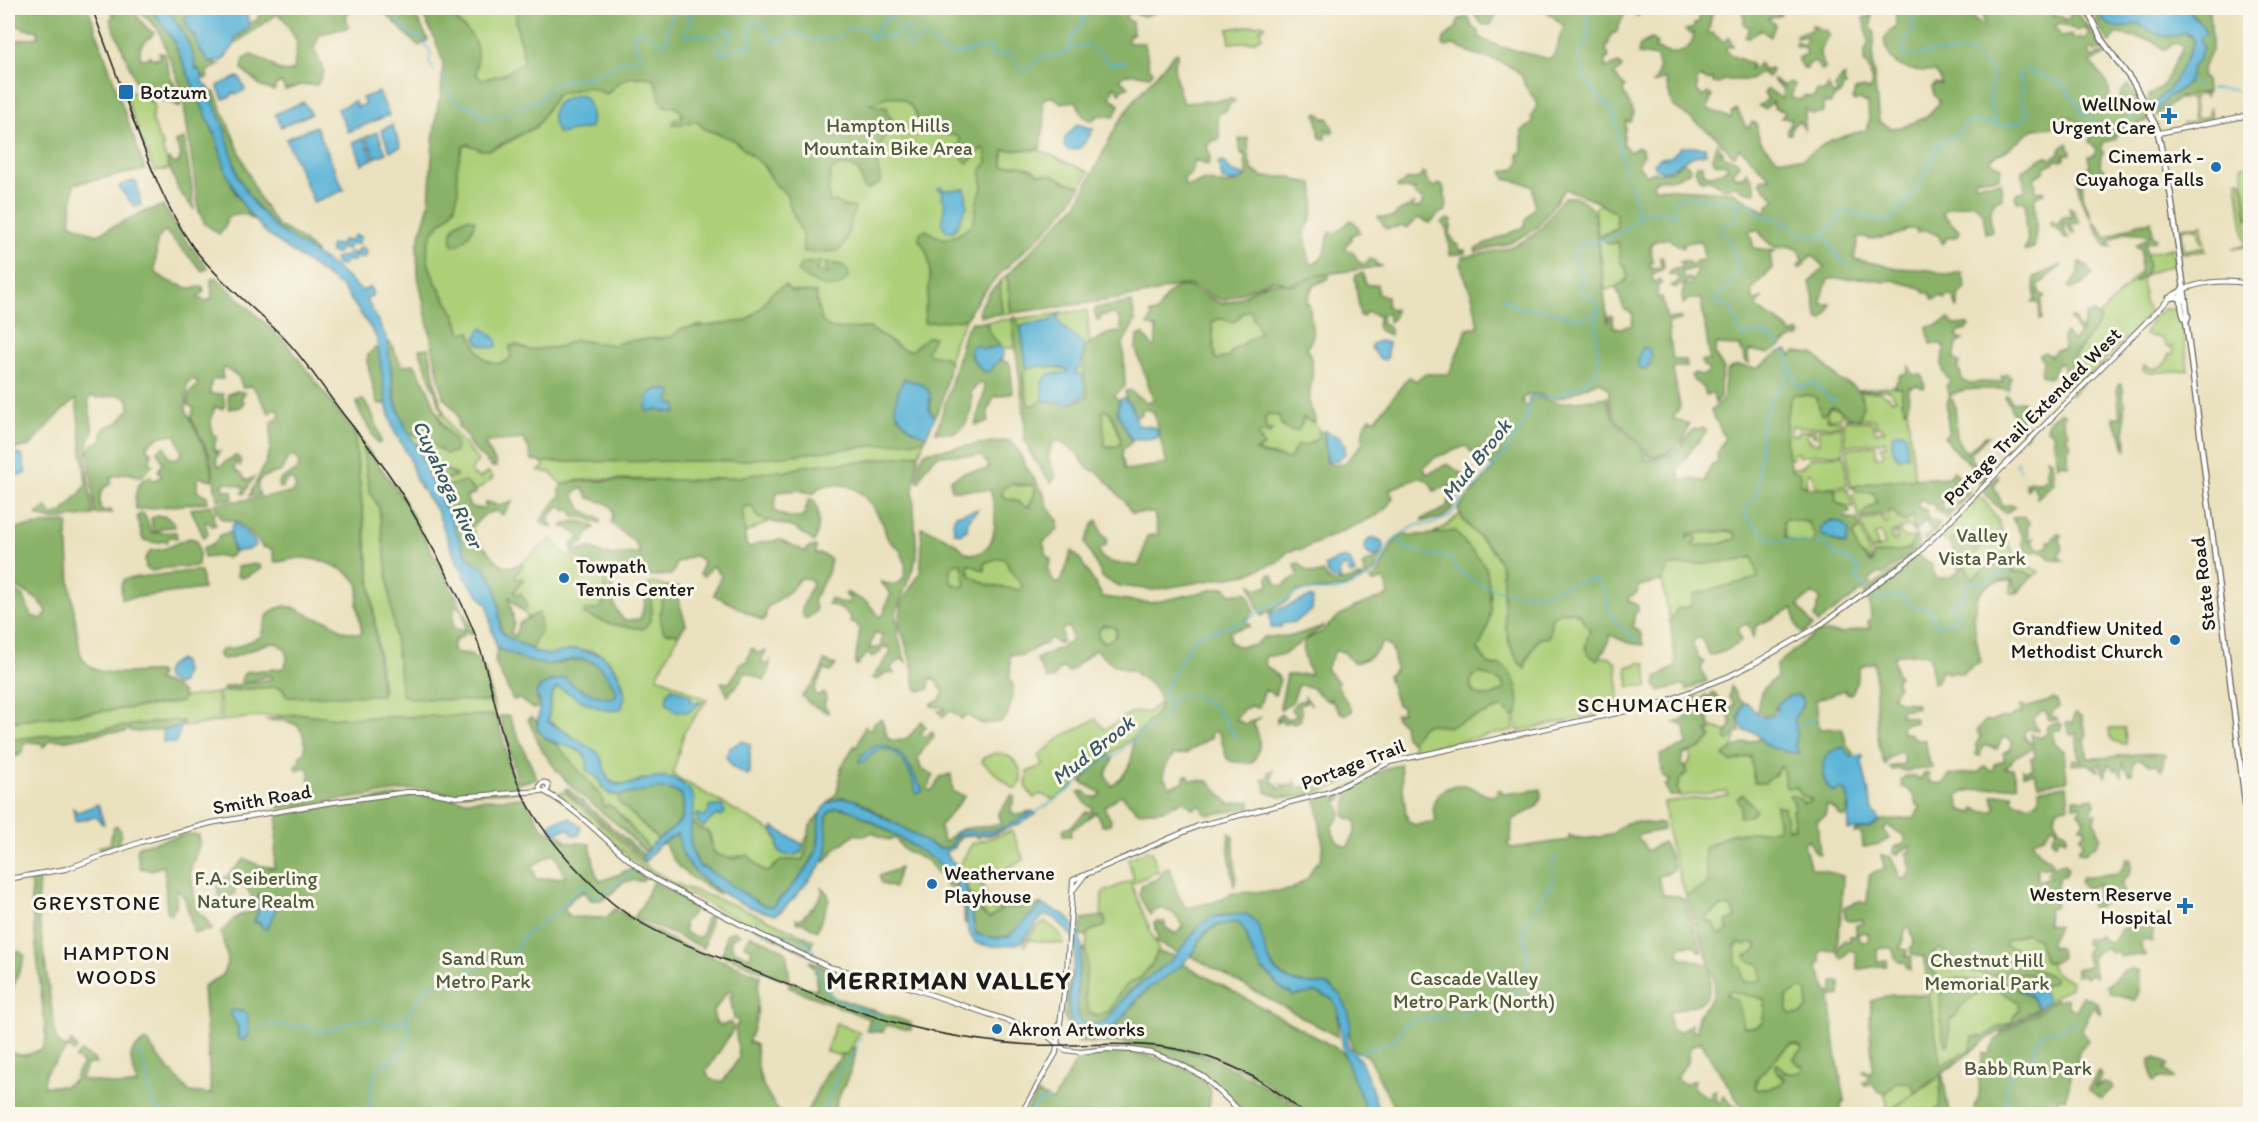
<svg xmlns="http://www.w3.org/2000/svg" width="2258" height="1122" viewBox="0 0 2258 1122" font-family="Itim,sans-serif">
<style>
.green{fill:#accf78;stroke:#64764a;stroke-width:1.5}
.forest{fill:#89b268;stroke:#526742;stroke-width:1.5;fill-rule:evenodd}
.water{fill:#5bb4d8;stroke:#3c687a;stroke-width:1.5}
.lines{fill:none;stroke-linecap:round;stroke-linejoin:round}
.stream{stroke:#5bb4d8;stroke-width:1.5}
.secondary-casing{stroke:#646155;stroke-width:6}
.primary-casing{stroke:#646155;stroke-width:7}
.secondary{stroke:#fff;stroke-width:4}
.primary{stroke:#fff;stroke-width:4.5}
.rail{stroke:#1c1c1c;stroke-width:1.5}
.poi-dot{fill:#1f6fb2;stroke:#fbf7ec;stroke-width:2}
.labels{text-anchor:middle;stroke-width:6;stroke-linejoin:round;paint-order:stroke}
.poi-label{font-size:20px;fill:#1c1c1c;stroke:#fbf7ec;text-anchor:start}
.park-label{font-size:20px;fill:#4e5b3c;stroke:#fbf7ec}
.street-label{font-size:20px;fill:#1c1c1c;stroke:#fbf7ec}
.water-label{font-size:21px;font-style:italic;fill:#355967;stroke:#fbf7ec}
.neighbourhood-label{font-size:21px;letter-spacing:1.5px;fill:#1c1c1c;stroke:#fbf7ec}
.district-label{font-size:26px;font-weight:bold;letter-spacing:1.5px;fill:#1c1c1c;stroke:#fbf7ec}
</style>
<rect width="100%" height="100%" fill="#fbf7ec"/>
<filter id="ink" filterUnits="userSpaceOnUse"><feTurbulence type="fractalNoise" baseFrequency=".0167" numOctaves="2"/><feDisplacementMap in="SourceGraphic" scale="12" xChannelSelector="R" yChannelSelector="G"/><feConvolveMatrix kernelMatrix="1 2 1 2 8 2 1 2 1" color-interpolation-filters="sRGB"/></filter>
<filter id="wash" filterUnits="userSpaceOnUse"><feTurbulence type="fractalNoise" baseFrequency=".008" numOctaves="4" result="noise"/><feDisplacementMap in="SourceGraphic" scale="24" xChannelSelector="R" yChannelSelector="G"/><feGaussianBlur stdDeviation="1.35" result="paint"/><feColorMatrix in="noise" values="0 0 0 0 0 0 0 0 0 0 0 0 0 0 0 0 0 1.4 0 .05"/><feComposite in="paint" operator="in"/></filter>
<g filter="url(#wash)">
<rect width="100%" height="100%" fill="#eae1be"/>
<!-- green -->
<g class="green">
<path d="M452,8H516V22L524,61C511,73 499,77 482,80L476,74C477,60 477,43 468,32C461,24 453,19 450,9Z"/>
<polygon points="1262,24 1266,26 1260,29 1262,38 1256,39 1256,41 1230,43 1228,29"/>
<path d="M772,42L983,52L1001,269L972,308L955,340L938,404L919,454L861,462L823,464L805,466L784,472L770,471L761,474L739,477L697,480L595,479L573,481L562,485L551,473L539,471L544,466L542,462L601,460L700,356L702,325L681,329L672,337L626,341L614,345L576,340L559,347L529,350L516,345L510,346L511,356L509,360C485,372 476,350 470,332L461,333C459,328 458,321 455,316C443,292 417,262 431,234C437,222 450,219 455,206C458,195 458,184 457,173C456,165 461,154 463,146C472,142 481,151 490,149C518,144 543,116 557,94L587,87L607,94C625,76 627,75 653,78L659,86L661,102C669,105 678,106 683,114L680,118L682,125L688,122H697L705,129L732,139L762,164L774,183L787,195C788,206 795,216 799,226Z"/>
<polygon points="2207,89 2205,98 2204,94 2194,96 2195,116 2199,118 2209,116 2210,107 2212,118 2182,124 2194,122 2191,98 2178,99 2189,92 2206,92"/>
<polygon points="129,92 137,92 143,99 151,97 149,102 153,101 154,107 152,118 160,142 162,142 164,147 162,148 170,169 154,171 129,106 126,95"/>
<polygon points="1003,150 1039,150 1089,172 1081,186 1068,183 1052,175 1039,174 1032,169 1019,165 1003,166"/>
<polygon points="2250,165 2250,219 2248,219 2242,166"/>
<polygon points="2237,180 2242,181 2250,244 2246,247 2232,249 2245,245"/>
<path d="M1601,204L1616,213L1617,229L1601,235L1618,242L1628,277C1623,285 1614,288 1605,290L1595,208Z"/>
<polygon points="2204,225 2202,226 2204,243 2201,242 2198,228 2183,229 2182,232 2184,250 2201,248 2205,246 2204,251 2207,251 2183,253 2181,250 2180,229 2183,227"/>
<polygon points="2172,248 2175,265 2148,273 2142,279 2145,303 2150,313 2071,395 2069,381 2076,379 2070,362 2101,320 2098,317 2142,270 2144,254"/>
<polygon points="1007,275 1011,313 1002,314 999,282"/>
<path d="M2181,307L2188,370L2150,373L2143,371L2144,366C2156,372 2166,367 2169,354H2173L2172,346L2168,347L2161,338L2145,335L2151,321L2163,309H2180Z"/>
<polygon points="1087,310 1094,401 1030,418 1015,319"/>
<path d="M1250,310L1261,333L1232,351L1229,358L1215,359L1212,323C1218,318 1224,317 1230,322L1240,317L1243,312Z"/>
<polygon points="1012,319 1017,348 1003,348 991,335 986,322"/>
<polygon points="1895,386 1903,388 1902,401 1905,409 1907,408 1915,479 1887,480 1850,487 1847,449 1874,445 1876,447 1876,457 1882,457 1884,452 1880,446 1886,446 1885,441 1846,446 1844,422 1846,420 1872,422 1875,432 1885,431 1880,426 1876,427 1875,419 1845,418 1843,412 1850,417 1861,394 1859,392 1880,392 1885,396 1888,396 1891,400 1896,399 1889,390 1858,391 1857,390"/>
<path d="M1794,394L1813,396L1817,398L1820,411L1827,412L1830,407L1841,410V418L1829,419L1828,413L1827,420L1841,421L1842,425L1798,428V426H1791V435H1798V432L1815,429L1816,436H1813L1812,432H1807V437L1810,439V442L1819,443V429L1842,427L1844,453C1833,455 1807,453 1799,457V453H1793V458L1788,459C1786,439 1782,411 1794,394Z"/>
<path d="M1103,410L1109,411C1114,420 1122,435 1120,446H1104Z"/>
<polygon points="444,413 451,428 478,461 472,468 472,474 480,478 488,472 493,478 476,491 464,481 440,489 436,483 456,475 439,465 419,445 415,444 408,432 422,437 446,454 456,442 448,435 438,414"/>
<polygon points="1268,414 1279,416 1282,427 1297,431 1302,424 1303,418 1315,423 1319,431 1317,439 1293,452 1290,459 1254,451 1260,449 1262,441 1258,436 1262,432 1271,430 1266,431 1265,419"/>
<polygon points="354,432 366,447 363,451 370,492 379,508 397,647 410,698 493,702 496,715 337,718 304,714 264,716 223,721 219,692 270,687 281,687 285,695 289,697 383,692"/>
<polygon points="1843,455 1845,457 1847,485 1821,488 1814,484 1813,476 1810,473 1808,473 1806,479 1807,486 1800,484 1800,476 1791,468 1802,467 1810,458"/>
<polygon points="1011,484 1017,486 1033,485 1035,492 1029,507 1024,507 1018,502 1002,496 1003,489"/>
<polygon points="1847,488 1853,507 1852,507 1841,505 1835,500 1836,494 1834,489"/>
<polygon points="1857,491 1874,493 1878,503 1872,506 1864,518 1892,510 1901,520 1914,513 1913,524 1916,535 1909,527 1906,526 1891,534 1893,541 1897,540 1895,534 1900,532 1903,537 1914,537 1912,545 1909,549 1873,555 1871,551 1885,546 1881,533 1875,535 1878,547 1870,549 1861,522 1883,515 1884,523 1888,522 1886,515 1888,513 1887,511 1860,520 1852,495"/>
<path d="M1979,496C2002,516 2000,536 2016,556C2022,564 2031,567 2039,572L2025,583L2018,594L2010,593L2012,580L2004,578L1970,591L1966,568L1962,565L1958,570L1954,548L1938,535Z"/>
<polygon points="753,506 758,518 770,521 745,533 742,507"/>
<path d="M1460,514C1465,528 1495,548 1500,564C1511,598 1495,641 1525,669C1528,649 1545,635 1552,617C1569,606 1581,612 1590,630L1585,649C1589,654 1592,659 1598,659V656L1611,658L1616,663L1620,710L1518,731L1515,716L1518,714V695L1496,666L1488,664L1478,650L1491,596L1486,567L1438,532L1433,533L1445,527Z"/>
<polygon points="1785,519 1808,522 1815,535 1813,543 1795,542 1785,537 1784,521"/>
<polygon points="1860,528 1861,529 1872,563 1858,551 1853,535"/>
<polygon points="1724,531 1734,532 1737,538 1721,544 1693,546 1691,545 1697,540 1687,541 1687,534"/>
<path d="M551,539L569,557L586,569L604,577L605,601L597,610H585C606,623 620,630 646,626L650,605V585L652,583L667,586C661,603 658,615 664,632L679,634L657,676L707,700L684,732L673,775L772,831L778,840V847L802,852L803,844L810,831L805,855L802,860C796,861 792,859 787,860C763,864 777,887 748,855C735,856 724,861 713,851L710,833L700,829L692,821L693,817L669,778L642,779L630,784L613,783L608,779L598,753L548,721L551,697L556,688H561L605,710L621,709C626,697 625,688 620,677C595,626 561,668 532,650L535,639L541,631L539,614L528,618L522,610L514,592L523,580L515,579V576L523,567L521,563Z"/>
<polygon points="1753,557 1758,578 1695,594 1691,606 1677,609 1670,622 1662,581 1669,566 1736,561"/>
<polygon points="999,558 1005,558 1009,568 1022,585 1021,590 988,585 969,575 968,564 985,570 984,563"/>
<path d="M956,563L962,564L966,577V585L962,587L953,584C947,577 949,569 956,563Z"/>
<circle cx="1107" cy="633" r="9"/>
<polygon points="1638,663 1646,663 1648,686 1642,687 1641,685 1629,688 1627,667"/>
<path d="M1481,673L1502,682L1504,689C1491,701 1463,698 1473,676Z"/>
<polygon points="217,693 220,721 183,727 183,721 170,721 8,740 8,722 178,703 184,697"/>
<path d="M1161,702C1153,730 1122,744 1100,762C1084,775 1071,789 1054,800L1040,794L1034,798C1021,783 1028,787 1027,772L1044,765L1039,756L1061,737L1096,719L1104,729C1122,724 1124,707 1147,713Z"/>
<polygon points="1503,707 1513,717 1514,730 1416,750 1413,748 1412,738 1423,725 1431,724 1439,726 1470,719"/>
<path d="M1710,726L1725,731L1731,730L1726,735L1727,741L1735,735L1736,737L1732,749L1723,756C1736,765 1737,759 1751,756L1755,780L1775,775L1780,766L1782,767L1801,795L1809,797L1811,801L1803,803L1789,795L1794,802V809L1792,810L1795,828H1788L1776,805L1779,830L1731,834L1708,884L1686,896L1670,846L1664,802L1728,795L1727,791L1681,796L1677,790L1679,781L1687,772L1686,767L1690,761L1691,751L1701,748L1711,737L1707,732Z"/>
<path d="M2109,728H2125L2126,744C2115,743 2109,740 2109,728Z"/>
<path d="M552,741C567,745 593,751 587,771L599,779L610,795L619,796L618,801L659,840L649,849L621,815L604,808L601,796Z"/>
<path d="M995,753C1014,753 1028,771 1017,789H1014L982,762L983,758Z"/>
<polygon points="565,792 650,869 674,883 739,907 814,940 812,943 802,937 772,931 771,936 659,879 649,873 555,794"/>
<polygon points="1012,831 1024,860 980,880 993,910 1005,907 989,919 982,912 976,898 969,894 963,873 958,867 972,844"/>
<polygon points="1147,850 1152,852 1158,871 1131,884 1164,963 1094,1024 1080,1008 1089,922 1101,922 1102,893 1134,879 1128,859"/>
<path d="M2042,905C2044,925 2042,955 2055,972C2059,977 2066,979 2072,981L2069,988L2057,995L2041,1008L1987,1039L1941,1075L1918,920Z"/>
<polygon points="1723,906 1731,907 1736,917 1726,924 1728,930 1723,934 1718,934 1714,923 1705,921 1706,917"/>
<path d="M1045,922C1053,927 1063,933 1063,944L1031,940L1027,941L1024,946L1025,943L1036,928Z"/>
<path d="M1739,942H1753L1758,947L1755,951L1754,961L1761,964L1762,981L1745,983L1742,977V967L1736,965C1734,957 1733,948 1739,942Z"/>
<polygon points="1802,988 1807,991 1808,1008 1801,1014 1790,1015 1787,1008 1787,996"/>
<polygon points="1729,990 1764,999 1766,1008 1762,1023 1756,1027 1744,1027 1738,1001 1726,995"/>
<polygon points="836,1023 860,1032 846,1058 826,1051"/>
<path d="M1792,1044L1800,1046L1802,1050L1795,1056L1804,1069C1798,1075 1788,1075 1781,1069L1777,1074L1785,1080C1778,1089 1767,1087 1756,1090L1755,1087C1758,1071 1762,1075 1771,1064C1780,1055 1778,1052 1792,1044Z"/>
<polygon points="1943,1075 1948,1114 1886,1114"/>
<polygon points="1897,1082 1911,1083 1915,1093 1888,1111 1885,1094"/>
</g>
<!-- forest -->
<g class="forest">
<path d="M31,8H88L145,170L74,184L70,223L96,235L143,212L163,206L183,237L208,268L203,271L165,231L157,240L155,272L168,281L188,288L203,287L204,292L197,298L207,301L212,298L211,279L216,277L287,344L354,432L382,695L287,697L283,688L275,687L223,690L224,687L272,679L270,676C260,676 253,683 242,683L241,680L245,672L284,668L287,660L286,650L276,643C256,643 241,659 222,659L218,655L222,649L234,648L260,637L268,615L275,609L285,606L295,608L312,617L329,621L343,631L360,634L362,632L357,605L359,586C352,569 316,557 299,558C291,559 283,562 275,562L272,549L262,547L258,540L238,522L222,519L215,506L214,504L285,494L293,492L296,486L292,479L287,480L281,488L278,487C278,476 290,476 297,470L299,464L295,456L288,458L281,471C269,476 251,476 260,495L249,496L266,462L270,449L271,423L280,417L279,410L274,409L269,413L254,388L250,386L243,388L238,376L225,368L222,369L223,379H214L211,382L210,394H223L225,406L222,409L215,407L211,418L212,434L217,436L214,447L216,452L220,451L216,459L218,466H221L228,460L236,456L240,459L241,464L240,466L235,462V470L242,475L246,481L254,477L244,494L242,493L244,487L225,482L223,485L224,490L232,491L233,499L217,500L210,456L191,417L194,408L188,405L189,393L197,386V382L193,379L187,383L186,410L207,453L213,477L211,480L199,477L197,480V491L207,496L208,502L136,510C134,496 135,481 150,476L153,481L162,476L158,471L163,463L157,451L165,446L169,458H178L182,453L176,435C165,434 155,437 147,446V449L152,454L149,461L153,465L141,477L128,473L111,477V484C98,489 100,496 100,509L102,511L111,510L112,513L95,514L89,451L93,444L101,441L104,428L119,422L130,408L128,399L119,395L98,398L92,396L88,400L93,431C81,450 91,492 93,515L51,520L36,515L47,507L51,515L62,513C69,504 84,491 86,484L76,399L61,412L30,446L8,450V42L38,37V31L25,29L13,23V16L18,10Z"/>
<path d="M109,8H131L147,28L154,33C145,45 137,40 141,59L148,58L150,56L153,59L160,58L159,53L165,54L169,73L180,96V107C170,100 161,103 154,95L143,99L139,97L134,77L110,19L114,16Z"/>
<path d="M137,8H151L173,40L216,138L234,191L253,220C245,212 237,213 227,218L225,227L219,234L205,224L199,212L182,90L158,29Z"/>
<path d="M166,8H212L199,11L187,24L189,31C198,38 202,52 209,62L220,65L206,72L208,76L206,79L196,67L175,20Z"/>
<path d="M257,8H357L346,14L348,28L320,34L314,48L324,72L317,85H301L285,90L282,83L276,84L274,91L262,87L242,69L244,59L251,55C256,57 262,59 266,61C276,68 281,75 294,70L297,42L285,20L277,14L236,43L234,39L249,27L248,23L256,21L260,15Z"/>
<path d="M378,8C414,7 412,8 428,40L419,46C404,34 394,18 378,8Z"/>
<path d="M419,8H452L450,9C453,23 468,28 474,40C479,50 477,63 476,74L482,80L507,73L524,61L516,22V8H1157L1161,11L1144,16L1133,13L1127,14L1126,18L1132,22L1133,34L1129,36L1128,41L1130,43H1145L1149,67L1153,71L1150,76C1138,75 1129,70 1120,79L1129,87L1122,89L1120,93L1114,86L1110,97L1119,105L1114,117L1098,115L1094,120C1082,121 1081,111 1076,101L1061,103C1055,97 1052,95 1044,99L1043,103L1045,120L1040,149L1003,150V166L1019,165L1032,169L1039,174L1052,175L1068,183L1081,186C1052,238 993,266 966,319L924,323C925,295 940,264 919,240L920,233L927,230C936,238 946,241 957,235C976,226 974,220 977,201C978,197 981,193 982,188C984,175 976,177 987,162L985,150L982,148L968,163C958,157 960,148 960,139L957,136C945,134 930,131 921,123C917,119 916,115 914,110C907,100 897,95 885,97L882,100L870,104L888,108L887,113L892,119L893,123L884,136L876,160L881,182L868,190L865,189C862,184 862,178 860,174C855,164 838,165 831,170L828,194L830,203L835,201L843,206L855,208L844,245L838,251L818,253L802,251C808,230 789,215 787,195L774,183L765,167L732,139L705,129L697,122C688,122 682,125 673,124L674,120L680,118L683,114L676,107L664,106C658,98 659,87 653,78C630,75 623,76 607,94L587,87L557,94L536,127L489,150H481L468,144L463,146C461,154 456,165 457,173C458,185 459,194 455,205C450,219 438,222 432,234C417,261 442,293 455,315C458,321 458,327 461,333L470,332C476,350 485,372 509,360L511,356L510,346L516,345L529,350L559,347L575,340L614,345L626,341L672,337L680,329L746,321L761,308L771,293L785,285L791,291L816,293C818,306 818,324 832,329L870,328L904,350H912L927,337H934L927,351L929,354L946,357L950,363L942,402L935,417L929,410L931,401L927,388L904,379L898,392L897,415L913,430L926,436L924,440L738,461L542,462L532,460L529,449L523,439L487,442L485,444L496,463V467H492L471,447L465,433L458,427C461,413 451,406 443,397L418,276L417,246L429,204L433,141L438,104L441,96L443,62L435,39Z"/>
<path d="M1481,8H1503C1495,12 1494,23 1490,25C1487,26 1484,24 1482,24L1475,16Z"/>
<path d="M1543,8H1639L1640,14L1638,16L1629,11L1625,13L1616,33H1612L1606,50L1609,55L1608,59H1605V68L1619,63L1622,68L1614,75L1625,87L1623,92L1634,113L1630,122L1626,121L1623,144L1630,152L1638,147L1642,149L1643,156L1638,165L1647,175L1655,172L1658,174L1665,171L1671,172L1683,162L1690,167L1689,172L1680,177L1655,181L1653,184L1655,188L1733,192L1766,212L1768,206L1775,199L1760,183L1761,180L1770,178L1740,148L1734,155H1732L1715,136L1672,105L1665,78L1653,84C1659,76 1660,67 1657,57L1638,54L1640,45L1651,39L1657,43L1655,48C1672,57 1691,55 1694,33L1690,34L1685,30L1694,28V24L1699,22L1700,8H1713L1708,34L1713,33L1723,42L1729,37L1733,46L1726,47V51L1732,56L1751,63L1752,66L1750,69H1754L1759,63L1764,71L1771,69L1772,71L1768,77L1760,72L1751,80H1724L1718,84L1713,83V78L1708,80L1700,77L1697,81V91L1702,96L1707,93L1712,96L1707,109L1731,118L1732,112L1737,109L1746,127H1749L1752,122L1757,124C1756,140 1765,147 1777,158L1802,159L1831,140L1866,130L1869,121L1868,103L1859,100L1854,102L1853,99L1855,90L1864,88L1870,90L1872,87L1870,71L1864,61L1866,48L1869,43L1863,18L1872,15L1871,28L1874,32L1873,65L1879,121L1890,128L1903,127L1927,116L1940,102L1934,95L1932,87L1936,83L1941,84L1940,78L1935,72C1906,69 1892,72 1884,40L1890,30L1896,27V8H1971L1974,19L1984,26L1983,15L1995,8H2056L2053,16L2060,15L2066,20L2070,17L2069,8H2078L2076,11L2087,26L2078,31L2059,23L2055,26L2061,37L2072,35L2075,39L2080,37L2083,40L2089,34L2086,29L2088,26L2103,50L2094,51L2092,47L2088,51L2092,57L2102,53L2105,55L2090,62C2101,74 2112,84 2109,101L2112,104L2118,103L2122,91L2128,85L2148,116V120L2115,135L2116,139L2104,142L2101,149L2103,153L2101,155L2100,166L2105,171L2082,174L2083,197L2092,219C2084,210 2072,182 2081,170L2089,167L2090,164L2088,156L2094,155L2096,149L2089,142L2091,136C2086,128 2074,117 2065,116L2063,122L2053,127L2034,129L2007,150L1990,159L1992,163L2001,167L2000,178L1975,179V184L2001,182L2002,198L1994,202C1989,211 1990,222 1992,231L1986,233L1983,213L1973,203L1949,208L1942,213L1959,231L1958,236L1947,238L1943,244L1938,235L1925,230L1917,233V229H1906L1905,232C1893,236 1882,239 1868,239L1866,237L1858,238L1854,259L1897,268L1930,270L1948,275L1962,272L1966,289L1958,296V307L1957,308L1954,299L1949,295L1945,299L1941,296L1933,300L1930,293H1925L1921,288L1892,280L1884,282L1865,278L1828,279L1821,299L1822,304H1831L1829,311L1823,320L1818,319L1810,282L1824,267L1811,255L1801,268H1798V266L1803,260L1799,250L1788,246C1773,252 1766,241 1758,230L1749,231L1754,248L1776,251L1770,253L1772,268L1751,291L1754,301L1763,297L1756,305L1757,308C1768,316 1785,323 1792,334L1798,331L1801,334L1799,337L1793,338L1768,354L1750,350L1748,353L1749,364L1745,361L1744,354L1740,349L1741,346L1716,345L1715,355L1724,369L1720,383V397L1715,403L1713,393L1706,395L1704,388L1694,381L1691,376L1694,373L1703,375L1708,373V368L1703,366L1701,361L1710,360L1701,299H1689L1683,304L1682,296L1684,285H1690L1698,271L1696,268L1682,272L1684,279L1689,278L1691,280L1675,288L1671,286L1679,281L1678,276L1669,274L1671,270L1681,268L1682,264L1679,261H1687L1690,264H1694L1696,261L1704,260L1702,243L1699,241L1683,243L1684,247L1682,248L1668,238L1653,242L1650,247L1653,262L1650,263L1651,269L1661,268L1660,257L1663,258L1664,268L1652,276L1654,283L1660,279L1662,284L1658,285L1657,297H1662L1667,319L1681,317V320L1671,322L1668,325L1673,360H1686L1687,367H1674L1673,370L1680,407L1673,418L1689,424C1684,445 1671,455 1649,457C1635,428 1608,429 1609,389L1599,381C1588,385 1569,397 1558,398C1544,400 1535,388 1522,399L1524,406H1528L1529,398L1533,396L1561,403L1607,397C1611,433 1639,433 1647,461L1672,453L1680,447L1692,430L1703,428L1707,431L1692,449L1677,471L1680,476L1681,481L1692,478L1706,482V475L1712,465L1716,464L1718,459L1717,454L1725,438L1711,411L1723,399C1726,387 1720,362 1743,366C1749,367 1752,369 1758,368L1781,351L1787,350L1792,356L1795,352L1814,354L1841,381L1853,386L1861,394L1863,407L1860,419L1850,417L1834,406L1830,407L1823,415L1820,413L1817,398L1813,396L1794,394C1783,411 1784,452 1792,470L1800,473V484C1803,485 1805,487 1809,488C1813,489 1828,488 1833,487L1836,494L1835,500L1841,505L1847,506L1850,511L1845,514L1846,518L1857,519L1860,528L1853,535L1858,551L1870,563H1872L1873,555L1909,549L1916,536L1919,537L1918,548L1883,575L1879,573L1869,580L1871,584L1818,623L1814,617L1817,611V605L1820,600L1818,596L1812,594L1798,605L1813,626L1802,634L1796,625L1793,608L1756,626L1753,638L1748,624L1741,626L1738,631L1741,642L1725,651L1710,656L1701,638L1695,639L1692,643L1698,657L1704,663L1701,669L1707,681L1687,690L1683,685L1659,691L1655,686L1656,678L1676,666L1670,622L1677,609L1691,606L1694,594L1758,578L1753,557L1736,561L1669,566L1662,581L1639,586L1637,593L1629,597L1628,600L1638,606V611L1635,613L1633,626L1641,634L1643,645L1629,643L1610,635L1605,650L1599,656L1598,660C1582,654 1585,643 1590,630L1580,615L1574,611L1560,612L1552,617L1549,637L1538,639L1526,661L1525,669C1504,644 1505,622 1503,591C1503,582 1503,572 1500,563C1494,545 1465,529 1458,509L1494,467L1474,455L1466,446L1436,457L1424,467L1426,474C1435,472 1440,466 1448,464L1470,480C1445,498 1465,519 1422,521V519L1446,508L1452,492L1449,486L1434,491L1429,482L1421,477L1390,489L1393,498L1387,507L1378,515L1301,550L1297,549L1287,552L1280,561L1247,574L1154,590L1119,586L1103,578L1085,543L1092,526L1097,520L1102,534L1107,539L1106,545L1099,550L1102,558L1110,562L1138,566C1144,557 1144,545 1147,536L1158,534L1154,513H1132L1124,501L1102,476L1097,472L1088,469L1076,452L1057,440L1052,444L1048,458L1056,476L1051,483C1042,471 1027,452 1024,436C1024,431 1025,426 1025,421L1012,319L1015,316L1021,329L1027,368L1023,375L1028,405H1035L1043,400L1070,404L1088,397L1084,368L1085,346L1109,333L1122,332L1120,320L1115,314L1102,315L1100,320H1097L1094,311L1097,308L1132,302L1135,321L1123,343L1125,386L1114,396L1119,401L1117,412L1132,442L1123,449L1122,457L1125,470L1167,464L1153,411L1142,409V414L1135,417L1131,404L1125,398L1126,397L1125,391L1130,390L1144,401L1151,402L1153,398L1136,350L1137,336L1143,334L1153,347L1156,345V328L1148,325L1152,316L1150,313H1156C1161,307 1164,298 1169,293C1187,274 1209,303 1223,303C1241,302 1253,286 1270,283C1289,280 1290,293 1313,277L1290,285L1276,280L1268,281L1225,300C1210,300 1200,284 1184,285C1171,285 1160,292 1148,294C1103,302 1057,307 1011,313L1007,275L1077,204L1117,125L1136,98L1176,52L1178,53L1177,58L1174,63C1174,76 1179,88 1182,101L1184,103L1233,99L1235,101L1229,105L1227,110L1217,115L1220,139L1213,141L1207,146L1210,155L1209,163L1206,165L1195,160L1192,173L1184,179L1185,186L1193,185L1204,180L1223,184L1234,183L1247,176L1244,153L1241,154L1239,139L1248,138L1249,160L1252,170L1263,177H1292L1295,180L1313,183C1315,200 1315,218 1304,232L1310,264C1327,262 1325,245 1330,232L1336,233L1351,220L1356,224L1360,232L1351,235V240L1346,245L1345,249C1347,250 1350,251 1352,252C1358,257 1356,264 1366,264L1370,259L1375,261L1377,265L1383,266L1314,276L1328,274L1329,278L1313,286L1306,303H1309L1313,336L1307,348C1319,372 1307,384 1310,405C1311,412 1316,415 1315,423L1303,418L1299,430C1286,433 1282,427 1279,416L1268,414L1265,419L1266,430H1272L1269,435L1262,432L1258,436L1264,447L1255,451L1262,454L1290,459L1297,445L1304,446L1317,439L1319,431L1323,432L1327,462L1333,465L1344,464L1363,443C1362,433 1362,426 1370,418L1376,419L1407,379L1409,377L1416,381L1424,374H1449L1467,329L1478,327C1476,316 1475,304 1471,293C1468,283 1459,270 1462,257C1489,253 1523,248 1542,227C1550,218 1555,205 1565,197C1578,195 1587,201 1594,212L1608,323V317L1612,316L1614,327L1621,328L1632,325L1633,314L1624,309L1616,287L1625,282L1628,277L1626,267L1621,263L1618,242L1609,244L1600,237L1617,229L1616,213L1589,198L1565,189L1536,229L1510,243L1476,252L1475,249L1524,227L1525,220L1535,207L1532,185L1505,179L1502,172L1514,169L1520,162L1518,155L1522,151V131L1532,124L1533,121L1531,117L1538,104C1536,102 1528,89 1525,86C1523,81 1524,77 1519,73C1501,57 1474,58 1454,45L1446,47L1443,45L1444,38L1456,28L1459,19L1469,17L1472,27L1479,32L1480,38L1498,46L1549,59L1554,55L1564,26ZM1250,310L1260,333L1232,351L1229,358L1215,359L1212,323C1221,315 1225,321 1234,322L1243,312ZM1103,410L1109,411C1114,420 1122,435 1120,445L1112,447L1104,446ZM1785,519L1808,522L1815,535L1813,543L1795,542L1785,537L1784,521ZM1832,520C1847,524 1850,530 1846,544L1842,545L1822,535L1821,529L1827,522ZM1730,531L1734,532L1737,538L1721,544L1693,546L1692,545L1697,540L1696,536H1688L1687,540V534Z"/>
<polygon points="1746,8 1765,8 1767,13 1781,12 1781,15 1768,19 1775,24 1771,37 1761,30 1748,38 1745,37 1750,28 1743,24 1745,18 1742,14 1749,10"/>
<path d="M2092,8H2097C2102,27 2121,31 2137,23C2151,31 2168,44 2182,32L2192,36L2194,41C2190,55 2177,84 2165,93H2175L2188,83L2200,38L2198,20L2187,8H2210L2212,50L2204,66L2202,75L2206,80L2207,92C2177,93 2178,101 2156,116L2148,103L2149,95C2167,86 2164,81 2173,66C2176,60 2180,55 2182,48L2181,45L2175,43L2163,50L2155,41L2119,34H2116L2110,43L2100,29Z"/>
<path d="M1812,25L1823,31L1826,30L1829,34C1822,49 1815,49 1825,67L1824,70H1821L1815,62L1808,64L1807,69H1804L1798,58L1807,54L1805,48L1795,46L1796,41L1800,44H1805L1807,36L1796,38L1797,34L1811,30Z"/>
<polygon points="1843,76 1845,76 1844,80 1846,86 1842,87 1842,92 1833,99 1831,103 1823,103 1823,112 1812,114 1805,109 1805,130 1799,121 1792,127 1791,134 1788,134 1787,129 1790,126 1791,118 1781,118 1785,113 1784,111 1775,109 1772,102 1765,109 1759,106 1768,99 1764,93 1768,89 1782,99 1783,89 1775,83 1773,79 1784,86 1788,82 1795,84 1791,98 1800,100 1805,95 1809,97 1815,96 1816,91 1825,92 1828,85 1833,95 1837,93 1835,87"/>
<polygon points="210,91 215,93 258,196 277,225 297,236 316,252 316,255 276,228 247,194 238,177 225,130 210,94"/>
<polygon points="1316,113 1320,114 1323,118 1328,118 1333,129 1333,132 1330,133 1326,129 1325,139 1320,138"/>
<polygon points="184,139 192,188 194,209 179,191 167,161 169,159 171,162 176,164 179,161 181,154 175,142"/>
<path d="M1717,143L1724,153L1719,151L1724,157C1731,159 1736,158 1740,165L1733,172L1736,177H1745L1746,171C1752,178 1756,184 1755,193L1743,191L1736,186L1722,188L1710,180H1701L1695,170L1696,165H1702L1705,174C1713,176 1721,173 1728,168L1726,165L1715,163L1712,157Z"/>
<polygon points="2068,143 2071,154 2064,154 2064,159 2061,161 2057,160 2045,167 2044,172 2035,177 2036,192 2043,191 2044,193 2035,197 2036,229 2034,248 2024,251 2028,239 2025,223 2026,203 2025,201 2017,202 2015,196 2018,192 2023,192 2025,190 2022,170 2046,156 2050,159 2059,155 2061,148"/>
<path d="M1422,172L1426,174L1425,177L1430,185L1436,187L1439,184L1443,186L1447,205L1445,212H1441L1430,223L1418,218L1407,228L1403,226L1386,229L1378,217H1393C1398,209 1407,210 1414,203L1413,208L1421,207L1423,199L1416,196L1415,189L1411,191L1408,188L1399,189L1397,186L1404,183L1405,180L1420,178Z"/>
<polygon points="2069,207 2072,208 2080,223 2070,224 2075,233 2072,234 2067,225 2063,224 2066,235 2069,237 2067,239 2065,239 2059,230 2051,226 2050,222 2052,220 2054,223 2059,224 2060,220 2065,216 2071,218"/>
<path d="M468,218L475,220C473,231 465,244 453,246C449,233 453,221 468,218Z"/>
<polygon points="1447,219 1452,220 1450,233 1454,243 1458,245 1460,250 1465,250 1465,253 1450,255 1447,230 1442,223"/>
<path d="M2092,221L2098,225L2106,238L2139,223L2151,221L2153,237H2156L2155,241L2145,243C2148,259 2152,277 2133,283L2140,276L2141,249L2136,246L2149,236L2147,234L2125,232L2110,241L2109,244L2113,246L2108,247L2104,244Z"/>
<path d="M819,261L821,262L816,270L828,275L825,263C836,264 848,263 849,276C846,280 843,285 838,286C825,291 807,279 797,272L801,264Z"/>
<polygon points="2079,262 2086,265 2092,274 2084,284 2071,289 2069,286 2078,275"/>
<polygon points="2062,265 2039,285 2039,293 2045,296 2041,300 2042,319 2040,320 2039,303 2032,302 2035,299 2034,277"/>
<polygon points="1363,273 1365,282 1368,285 1377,284 1378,295 1387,296 1387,306 1391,310 1395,309 1394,318 1389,322 1388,314 1382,314 1381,323 1390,328 1390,335 1380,331 1377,326 1379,316 1366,312 1363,317 1360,316 1355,278 1356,275"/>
<polygon points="1000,282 1002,314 980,316 979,309 990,292"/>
<polygon points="2093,312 2101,320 2070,362 2072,369 2067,374 2062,365 2058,363 2051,377 2048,378 2041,375 2043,360 2040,358 2040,354 2045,352 2051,356 2056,350 2064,349 2063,336 2065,333 2073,341 2080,334 2069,318 2074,318 2077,327 2082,331 2086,315"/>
<path d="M1949,319L1954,325L1967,324L1969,326L1965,331L1961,330L1956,337L1963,340L1957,343L1954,359L1960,363L1957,368L1961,374V378C1971,387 1970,384 1980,382C1987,382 1995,383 2003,382L2001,376L2007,374L2011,378L2009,390C1994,389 1961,386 1950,396C1963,412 1947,438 1967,452L1984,437L1988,436L1970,454L1975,464L1988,478L1984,482L1970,481L1968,478L1973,467C1964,458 1950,447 1944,437L1949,432C1948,420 1944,405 1950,396L1946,386L1950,382L1943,371L1942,363L1944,347L1941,344H1930L1927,326H1936Z"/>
<path d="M972,322H986L991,335L1001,346L983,349L977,345L971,356L982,371H989L1001,359L1010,364L1013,393L994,397L988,410V422L975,425L984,394V383L979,384L971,391C973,405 971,425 956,432C951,434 941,432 936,432L948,395L965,331Z"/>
<polygon points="390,342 402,366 414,364 428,389 442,425 456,442 455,452 446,454 422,437 408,432 406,428 396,402 387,343"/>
<polygon points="375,348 378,348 387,404 380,404 377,402 367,362 368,355"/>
<polygon points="429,348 437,392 444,413 443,414 419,349"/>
<polygon points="1909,366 1913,375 1922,375 1925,387 1923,388 1917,385 1909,388 1908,407 1905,410 1902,401 1902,388 1894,387 1900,375 1907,373"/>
<path d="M2119,384H2121L2123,389L2126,451C2122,446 2124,443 2122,436C2120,429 2114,426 2113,417H2120L2117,388Z"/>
<polygon points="237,391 245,393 241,398 244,402 241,407 229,409 228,394"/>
<polygon points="2007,395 2012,402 2023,401 2024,413 2019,417 2024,421 2025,429 2030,431 2025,438 2005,397"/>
<path d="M363,400C372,410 379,429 381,442L378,444L358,409L357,401Z"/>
<polygon points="2061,412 2064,414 2063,420 2066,429 2069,433 2066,438 2070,442 2070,447 2067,451 2069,466 2059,463 2058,467 2053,434 2046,428 2048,422"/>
<path d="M1000,441H1010L1015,445L1029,472L1044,493L1047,506L1058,520V530L1043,543L1047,556L1051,560L1048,569L1054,583H1059C1067,573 1066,563 1072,551L1080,559L1103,597L1151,603L1225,587L1231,594L1246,592L1249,595L1254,612L1245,620L1250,626L1230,631V642L1237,646L1255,645L1264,637L1292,636L1324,626L1283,655L1266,656L1264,662C1268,671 1275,670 1280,680L1275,695L1265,690L1259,707L1255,708L1252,705L1242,711L1236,719L1244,724L1261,717L1253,722C1260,737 1263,748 1252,763L1233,762L1227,759L1220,735L1215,731L1211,734L1212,737L1185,754L1173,755L1166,766L1163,776L1170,787L1183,782L1185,775H1188L1190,780L1208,781L1230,804L1250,801V808L1209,815L1203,812L1199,805L1193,809L1183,800L1164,810L1138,812L1121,795L1104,807L1111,820L1110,824L1102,826L1096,812L1071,831V836L1063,835L1064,828H1069L1086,812H1092V807L1088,806L1078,792L1083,791L1091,797H1098L1101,793L1081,782L1099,762L1109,756L1113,758C1112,765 1105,770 1106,777L1112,786C1128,774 1135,759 1132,739C1139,733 1142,728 1148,722C1151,718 1156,715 1158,712C1164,701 1157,690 1149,683C1143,678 1139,678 1134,671C1115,668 1109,663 1096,649L1069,672L1061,667L1053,679H1047L1036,659L1069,643L1072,639L1069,627L1062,629V643H1057L1050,638L1045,644C1028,648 1029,659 1010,654V680L1013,685V696L1007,716L1001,722L982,724L966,715L962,719L951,711L943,717L938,711L945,710L944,708L931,706L932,703L939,701L944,692L934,679H930L929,689L919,691L915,687L912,665L899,623L902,602L920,573L922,549L921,527C933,530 944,537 955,543C959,545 961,549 965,552C979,559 990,547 993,536C997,519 995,505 990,490H952L950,480L965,472L986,470L989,466L981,456L939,455L931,460L929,465L926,466L919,482L917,479L921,459L925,452ZM1011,484L1033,485L1035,492L1029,507C1022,507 1021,502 1015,500C1010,498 1007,500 1002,496L1003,489ZM999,558L1005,559L1009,568L1022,585L1021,590L988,585L969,575L968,564L985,571L984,563ZM956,563L962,564L966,585L962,587L953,584C947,577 949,569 956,563ZM1104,625L1116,628L1117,635L1109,641L1103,642C1096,638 1097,630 1104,625Z"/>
<path d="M415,444L419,445L439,465L456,476L436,483L440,489L464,481L476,493L466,497L470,507L485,509V503L488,502L497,505L513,502L502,515L496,511L485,514L472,527C473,538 481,543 488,551C498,563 506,572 521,563L523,565L515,576L516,579L523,578L514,592L517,595L520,593L527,603V608L522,611L521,608L519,609L509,596L514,623L511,633L515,637L519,623L539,613L541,631L535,639L532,650L505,636L500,629L499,607L495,586L485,569L469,558L463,548L449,513L441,502L436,487L431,483Z"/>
<path d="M366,447L403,498L458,600L473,633L468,634L464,631C466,622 465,608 454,605L453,628L461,630L464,633L462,637L456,639L452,650L456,653L471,654L485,669L493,702L410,698L402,695L379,508L370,492L363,451Z"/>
<path d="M919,454L913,491L917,557L896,613L898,636L906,662L901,659L891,667L894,674L886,672L878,680L872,678L891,653L889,646L883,648L881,644L882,635L875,632L869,649L880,647L881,652L873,657L867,654L858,663L859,665H855L859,636V629L856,623H850L851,617C844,610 837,606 828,604L830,598L839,602L848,603L850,598L846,596V593H848L868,603L880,617L884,614L886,604L891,594L880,581C906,593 911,569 900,550C896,545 889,543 887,537C885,533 885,528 883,524C868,496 851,476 818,488L816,492L812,494L800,490L777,492L774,511C783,516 795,520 804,515L809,499L814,500C820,511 820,531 814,542L795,528L758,518L752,506L742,507L746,544L749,548L762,542L781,540L806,552L807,548L816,546V554H822L831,559L828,573L813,601L816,608L815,612L806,619L803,616L802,608L813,582L805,578L799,579L790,591L767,608L765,619L763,621L714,595L721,575L714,567H711L704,576L700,574L703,562L698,557L692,556L676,563L675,569L671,575C645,576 613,578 590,565C584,562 579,558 573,555L571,544L579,540V536L566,527L563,528V525C574,519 585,521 595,527L594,529L592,528L583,543L577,546V550L581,551L589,548L606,555L639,553C635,535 620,535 611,522L613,516L612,508L606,503L589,498L582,488L573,494L582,510L601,519L600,523L582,517H574L570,509L566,511L561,506L549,516L548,520L553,527L542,524L541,520L561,494L559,490L562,485L573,481L697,480L739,477L777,470L784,472L805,466L823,464L861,462Z"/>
<polygon points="2047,458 2052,460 2054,483 2037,498 2034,486 2031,485 2027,490 2025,483 2031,481 2041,482 2048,477 2046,471 2049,464"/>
<path d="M1954,471L1969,489V494L1957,507L1954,504L1960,499L1956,494L1942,502L1943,504L1941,506L1946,512L1952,506L1955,509L1947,519L1935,509V504H1927L1922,499L1918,502V507L1927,510V518L1940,524L1936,529L1937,530L1925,542L1923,538L1933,530L1929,528L1926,520L1918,529L1913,531V514L1906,522L1901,521L1892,510L1864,518L1862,515L1866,510L1877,503L1874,493L1859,492L1851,487C1882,479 1916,479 1949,477Z"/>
<polygon points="1999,476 1994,486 2003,506 2012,504 2015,507 2005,513 1987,497 1984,490 1985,486"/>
<polygon points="211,505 215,513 213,518 216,525 212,526 208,521 205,522 208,534 204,538 191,509"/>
<polygon points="143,513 147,520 151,533 176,532 177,538 169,537 167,542 163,541 157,543 143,540 137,516"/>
<polygon points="158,516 165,516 174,523 175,527 161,528 158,532 153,532 151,518"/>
<polygon points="2024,516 2029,522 2027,529 2029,533 2028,540 2034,538 2032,543 2040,549 2044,549 2049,544 2048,541 2051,541 2058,533 2061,535 2059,540 2063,548 2058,556 2064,561 2051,560 2044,553 2037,551 2028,554 2022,543 2023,538 2012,518"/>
<path d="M64,522L68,523L67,533L70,583L80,652C91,684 133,670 158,672L160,675L157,680L174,686L183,694L182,702L8,722V587L23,595L31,616L42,619L47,613C45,600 19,589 8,583V529Z"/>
<path d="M231,531L233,554L227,558L221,556L204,558L203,548C212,544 216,544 220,535Z"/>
<path d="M1455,531L1486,567L1488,578L1491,610L1488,627L1478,650L1488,664L1496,666L1500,664C1518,676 1520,695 1518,714L1513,717L1502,707L1448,727L1431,724L1423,725L1411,742L1405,737L1403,724L1395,717V714L1402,713V707L1397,705L1388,676L1395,669C1394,658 1395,646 1383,642C1376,654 1367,661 1353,663L1344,652L1335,651L1326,669L1338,682L1337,685L1352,711L1347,715L1341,713L1330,699L1328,701C1317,694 1314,685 1299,685L1292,702L1281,710L1280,707L1287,675L1311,674C1306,665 1301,650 1305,640L1321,632L1339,616L1355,607L1389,595L1384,579L1373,583L1371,580L1378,574L1393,543L1402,535H1424ZM1481,673L1502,682L1504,689C1491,701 1462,698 1473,676Z"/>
<path d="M1980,535L1986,543C1976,552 1970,565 1956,561L1950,539Z"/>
<path d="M190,538L197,540L199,553L198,566L167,568L152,571L146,568L145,559L151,550C169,550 174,543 190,538Z"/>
<polygon points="1382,555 1375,570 1366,578 1362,565"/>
<path d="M1916,555L1931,563L1935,577C1946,580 1956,576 1962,568L1966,567L1972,579L1986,568L1998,565L2007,558L2014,569L2012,572H2026L2033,576L2016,593L2013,580C1961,579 1974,628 1981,663L1973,666L1968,670H1966L1962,674L1954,672L1948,673L1942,670L1936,683H1933L1930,657L1926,654H1898L1894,656L1896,673L1899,676L1896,681L1898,687L1892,696L1901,702L1916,703L1917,707L1908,710L1903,708L1900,715L1915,718V723H1905L1901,728L1902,733H1909L1914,738L1925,740L1929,761L1933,768L1906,771L1899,769L1892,770L1889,767L1904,764L1903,754L1899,752L1888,759L1885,765C1873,738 1878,693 1874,662L1861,666C1855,676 1859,683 1851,694L1846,693L1845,690L1816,700L1819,729L1842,728L1847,745L1853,753L1851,757L1839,749L1829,753L1825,762L1823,777L1833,792L1842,789L1847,791L1849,798L1847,811L1849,813L1845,817L1841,816L1835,809L1827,805L1825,816L1817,821L1820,854L1816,853L1808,840L1804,843L1810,867L1843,876L1841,915L1836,951L1822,950L1819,954L1821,962L1816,967C1823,974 1822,985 1829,993L1833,992V982H1840V995L1830,997L1836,1053L1845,1100L1841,1104L1842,1114H1746L1701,1042L1690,1047L1688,1061L1676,1078L1685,1084L1695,1080L1694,1088L1710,1099L1712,1091L1716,1090L1717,1102L1720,1103L1723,1096L1743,1114H1737L1729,1109L1724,1114H1397L1368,1056L1355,1051L1352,1048L1343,1000C1324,993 1285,983 1274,968C1265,956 1262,939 1257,924C1248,921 1238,916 1229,915C1203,912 1193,937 1179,953L1155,942V940L1159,939L1154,923L1158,921L1161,924L1164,921L1166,928L1176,934L1183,926L1174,914L1160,907L1150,915L1139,895L1142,885L1159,878L1164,868L1169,867L1177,893L1186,908L1214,902L1233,893L1282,891L1292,889L1308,878L1313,867L1321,859L1323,845L1316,799L1334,794C1339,810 1347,812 1332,826C1333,836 1336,844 1347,847C1353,839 1359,828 1354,819L1347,818L1344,814L1348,794L1346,792L1339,801L1337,796L1340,792L1383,770L1400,764L1406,813L1408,821L1415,825L1433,822L1436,820C1435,816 1432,810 1433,806C1435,792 1451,783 1465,785C1474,787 1482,795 1491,796L1495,795L1499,789L1505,794L1541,789C1543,810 1530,810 1514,819L1512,823L1511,841L1507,843L1511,848L1569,840V835C1579,841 1599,838 1610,834C1618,832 1622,823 1630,822C1641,820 1649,826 1662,823L1663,830L1638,835L1637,838L1643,843L1647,851L1663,842L1670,855L1674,868L1672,871L1658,877L1663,895L1679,896L1684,899L1702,951L1700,952L1693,945L1681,946L1678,952L1680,957L1710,965L1686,896L1708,884L1704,848L1731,834L1779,830L1776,805L1784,807L1788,828H1795L1792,810L1794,809V802L1789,795L1791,794L1801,799L1803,803L1811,801V799L1801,795L1797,787L1786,788L1782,767H1780L1775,774L1765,783L1754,782L1751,756L1731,762L1723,756C1733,749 1744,741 1757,740L1760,737L1761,740L1799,751L1795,746L1797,733L1789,696L1777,705L1773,713L1765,716L1758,711C1758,694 1762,687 1777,678L1776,666L1799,646L1818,632L1843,633L1866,628L1870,629L1868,621L1871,618L1870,604L1864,593ZM1722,906L1731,907L1736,917L1726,921L1728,930L1723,934H1718L1714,923L1705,921L1706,917ZM1739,942L1744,945L1753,942L1758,946L1755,951L1745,956L1748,961L1760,964L1762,980L1745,983L1742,977V967L1736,965L1735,946ZM1710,966C1713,975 1716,983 1714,991C1711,1009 1694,1007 1697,1031H1692L1691,1024L1681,1031L1671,1030L1669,1013C1702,1000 1713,1010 1710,966ZM1802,988L1807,991L1808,1008L1801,1014L1790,1015L1787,1008V996ZM1729,991L1764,999L1766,1008L1762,1023L1756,1027H1744L1738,1001L1726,995ZM1792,1044L1800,1046L1802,1050L1793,1059L1798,1065H1802L1804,1069C1799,1074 1792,1074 1785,1073L1778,1064H1776L1775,1069L1785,1079C1779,1089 1767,1087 1757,1090L1755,1087C1758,1071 1762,1075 1771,1064C1781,1055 1778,1052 1792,1044Z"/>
<path d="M1299,563C1305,571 1314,577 1323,572L1331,583H1335L1360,577H1363V579L1341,588L1297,591L1289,600L1262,616L1256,604L1251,583L1256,589L1269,586L1268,577L1270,574L1273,575L1276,584L1283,586L1287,582L1298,576L1295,564Z"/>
<polygon points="256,564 260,565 261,569 243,578 237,576 237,567"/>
<polygon points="192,571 201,571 203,589 122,599 121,585 124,579"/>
<path d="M608,576L614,579C612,596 611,606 624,620L640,619L645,604L646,586L650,585L652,612L650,621L643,629L611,624L583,614L585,610H597L605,601L604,577Z"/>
<path d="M667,586L680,587L678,599L686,624L679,634L664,632C657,615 661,602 667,586Z"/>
<path d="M497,648C511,653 526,662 541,664C567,668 584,646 606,674C610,680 615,687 617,694L613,698C599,698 574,689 565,678L550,681L539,688L537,699L540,707L533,709L519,699L513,700L495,662Z"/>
<polygon points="751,649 754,649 757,654 764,650 766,651 762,659 763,664 768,664 770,658 769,673 764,680 746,672 735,689 734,687 728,696 721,682 729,683 739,669 739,664 747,661"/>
<path d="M824,661L836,665L830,672L824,669L814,691L817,696L824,693L826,698L824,706L828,710V713L810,704L802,696C811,687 822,673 824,661Z"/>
<polygon points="1731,687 1739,700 1743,703 1738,718 1740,732 1736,733 1733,737 1727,741 1725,738 1731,725 1728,711 1735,705 1729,697"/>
<polygon points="1712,693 1715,694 1718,699 1708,715 1711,731 1707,730 1710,740 1698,749 1683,754 1683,759 1681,764 1685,766 1687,772 1679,781 1677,789 1681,796 1669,796 1665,786 1670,780 1663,777 1660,755 1687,745 1685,726 1675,723 1686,719 1685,715 1690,714 1687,699 1691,701 1695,697 1702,699 1705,695 1711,697"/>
<polygon points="1305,697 1312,705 1307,701 1300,706 1302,713 1300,721 1294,723 1286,722 1284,724 1280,720 1277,723 1277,717 1280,714 1288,719 1295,717 1296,714 1291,709 1297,702 1305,700"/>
<path d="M2053,698L2057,700L2059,707L2052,712L2053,718L2056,717L2058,720L2049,721L2046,712L2042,711L2034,718V723L2039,730L2028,729L2024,732L2025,738L2033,745L2031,734L2041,737L2048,733L2046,729L2048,725L2059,723L2062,725L2060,730H2054V743L2064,751L2067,781L2038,785L2035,773L2023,775V769L2026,771L2033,768L2031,758H2035L2034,749H2031L2014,757L2011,763L2005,768L2013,769L2018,785L1966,791L1957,797L1961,810L1973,813L1975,808L1981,811H1994L1996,807L1992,797L1994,795L2012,794L2013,801L2029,805L2039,801V789L2067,786L2069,807L2057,809L2055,818L2059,829L2066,832L2067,837L2065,840L2059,837L2057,843H2054L2052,840L2057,828L2052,826L2044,836L2035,839L2033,843L2039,852L2050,859L2053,865L2050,867H2037V880H2042L2051,876L2047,873L2057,865L2065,863L2068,868L2066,874L2059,877C2055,887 2058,897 2055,907L2048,910L2047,925L2058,926L2051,942L2052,948L2056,946L2060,949L2061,957L2053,963L2045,962L2038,940L2026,933L2006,941L2004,945L2020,949L2030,967L2054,977V982L2040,988L2033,980L2035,977C2019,971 2020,976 2007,976C1987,976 1965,969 1945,965L1944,951L1940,948L1930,957L1931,969L1938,976L1937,988L1932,990L1928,989L1924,957L1912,955L1910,948L1914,942L1910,927L1906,928L1900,949L1907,950L1906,957L1910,956L1912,958L1910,970L1906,967V963L1896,960L1892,948H1882L1877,950V961L1887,960L1886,966C1876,964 1866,970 1857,969L1856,952L1849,950L1842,959C1835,954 1839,944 1845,940L1849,943L1850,936L1858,935L1860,941L1866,942L1869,939L1867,932L1856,934V925L1864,923L1863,920L1848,921L1845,917L1844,907L1859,901L1867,904L1869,876L1876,871L1885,870L1881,855L1891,857L1901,879L1907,878C1912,870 1910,861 1906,853L1910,851V846L1899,852L1898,855L1894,854V847L1905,844V836L1888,826L1884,830L1889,839L1880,844L1863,847L1862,835L1859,832L1855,833L1857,830L1867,828L1882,820L1914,818L1921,806L1917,805C1914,797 1911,788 1902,787L1901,781L1905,776H1915L1920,780L1924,774L1929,773V782L1942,784L1950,775L1979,772L1985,766L1990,771L1993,770L1994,764L2005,761L2003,753L2011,749L2012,742L2010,739L2003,737L1997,749L1983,745L1980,756L1976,755V744L1981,737L1977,730L1986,720L1991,721L2000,718H2009L2014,714L2022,713L2019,706L2023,705L2025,708L2049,701Z"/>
<path d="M2076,713L2082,717C2081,725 2087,729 2086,737L2082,740L2085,741L2088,758C2113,759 2138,751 2164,754L2166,757L2164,758L2162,770L2156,764L2151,765L2139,759L2133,762L2132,774H2129L2123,764L2122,776L2117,768L2115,771L2108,765L2105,777L2100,764L2096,765L2099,771L2088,764L2072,765L2073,759L2082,761L2078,755L2077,734L2070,735L2066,724L2067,722L2073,724L2074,715Z"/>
<path d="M304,714L337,718L496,715L511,769L520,792L453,794L425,789L407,790L278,809V804L308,798L312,793L308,769L306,767L297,770L294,766L301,761L299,756L305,751C305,718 290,722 265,720L290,715Z"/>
<polygon points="500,716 509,716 537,779 519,783"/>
<polygon points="531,717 537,721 537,724 545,738 558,746 601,796 604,807 608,805 613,807 648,847 647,851 644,851 620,827 576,791 558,772 542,750 528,719"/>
<path d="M880,719L882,720L888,739C905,745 912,735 921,721L926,727L920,734L926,737L932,731L934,736L918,757L921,768L934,775L927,789L930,791L934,788L940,777L951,774L953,792L965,796L940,826L943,841L946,842C961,820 978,831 1001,824V820L998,814L1012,795L1015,798L1011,808L1013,815L1023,814L1029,811L1031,812C1018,821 997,839 981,835L979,838L973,835L961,836L954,849L951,847L940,849L923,841L859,801L843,797L828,803L837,793L841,768L854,746L857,747L865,726L870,730L874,723Z"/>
<path d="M175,720L183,723C175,730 137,734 128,730L130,725Z"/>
<polygon points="127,726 125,732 109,732 67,740 51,740 43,747 41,743 30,742 25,744 21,754 16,757 14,746 8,745 8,740"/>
<path d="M1360,765L1362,766L1361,772C1334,788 1295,807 1266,792L1265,784L1262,780L1268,777V772L1273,770L1272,782L1278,785L1279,789L1283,788L1281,784L1286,787L1287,785L1295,786L1294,779L1298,788C1304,786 1306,787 1312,786C1327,784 1348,778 1360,765Z"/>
<polygon points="567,788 644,855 642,858 568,793 565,789"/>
<path d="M665,788L681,794C688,817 677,828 659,840L618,801L619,796L636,791Z"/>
<polygon points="1743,794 1756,810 1749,816 1739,817 1741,807 1737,798"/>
<path d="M396,796H430L465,800L524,798L543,829L563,837L566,842L590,844L596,874L600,881L620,874L633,867L645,878L642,881C638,881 632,880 628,881C612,884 615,903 591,900L584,891L573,898L564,909L570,917L606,918L615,909L677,943L760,975C757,989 758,1001 757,1015C757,1021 750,1036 748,1043L750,1042L756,1045C757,1078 762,1087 781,1114H8V1051C22,1058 30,1055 43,1048L46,1038L31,899L32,888L28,879H39L37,906L56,1039L63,1048L70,1046L71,1041L77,1048L74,1052L69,1048L66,1050L45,1073L44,1086H64L75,1080L77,1072L83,1064L75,1058L81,1052L94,1059L96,1064H88L80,1079L122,1086L137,1084C133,1059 121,1056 147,1040C157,1060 176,1074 189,1092L211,1094L203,986L222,976L228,960L221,933C231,921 238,913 254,911V901L246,887H235V894L227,898L219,896L217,885L245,859L258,865L274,868L278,815ZM554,853L566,877L536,879L532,866ZM258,895L272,900L276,909L267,929L254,921L258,911ZM732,991L733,995L730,996L734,1019H737L738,1025L735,1026L739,1058L723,1082L710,1079L706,1072L733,1030L731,1022L720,1026L715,1021L713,1012L727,992ZM234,1011H244L247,1016L248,1037L243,1040L237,1036L238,1028L231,1014Z"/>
<polygon points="2074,798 2083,800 2093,798 2095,804 2091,811 2093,814 2097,813 2095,821 2101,838 2096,845 2084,853 2079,852 2079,848 2083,845 2080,837 2084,834 2086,829 2081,826 2084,820 2078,813 2081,807 2080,805 2076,807 2074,806"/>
<path d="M837,808L851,810L904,840L941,864L950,873L958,887L965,908L966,924L964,922V910L955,888L950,889L928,861L904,850L895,838C888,843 879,836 873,832L864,836L855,834L836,848L825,862L823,860L825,857L827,815L832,809Z"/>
<path d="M820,813C817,824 820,835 817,846C812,869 788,890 772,907L760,904L704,867L701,868C692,854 687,838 692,821L700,829L708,831L713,851L717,855L734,859L748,855L763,871L768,872L782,860H802L805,855L810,826Z"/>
<polygon points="116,825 121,831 121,837 118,840 121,845 101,851 98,847 110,844 113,828"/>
<polygon points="1229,833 1233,836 1236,877 1234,887 1228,845"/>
<polygon points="188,834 199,835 199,845 190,871 198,913 205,917 212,930 194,933 185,899 177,889 176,906 171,915 167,912 164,866 150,870 140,868 137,851 139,846"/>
<path d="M678,834L683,856L703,880L720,894C694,880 675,871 664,842Z"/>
<path d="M2126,859L2131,860C2133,870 2129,876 2122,882L2123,892L2121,899L2108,903L2103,901L2098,908H2093L2090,905L2097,893V889L2100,886L2099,884L2088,888L2083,887L2080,881L2082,877L2119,873L2124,866Z"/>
<polygon points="900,868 894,888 882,884 879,876"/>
<polygon points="653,882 696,906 696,909 684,923 685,933 698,938 702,935 706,918 711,916 704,948 634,917 640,909"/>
<path d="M820,887L828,894L829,900L817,931L804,923H797L796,919L799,920C807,914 820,901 823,891Z"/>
<path d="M969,894L976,898L982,912L989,919L1005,907L1018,908L1029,902L1032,907L1041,903L1042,905C1036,909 1033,914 1029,920C1011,939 1002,941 976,934Z"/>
<path d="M2159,915L2161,923L2153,927L2152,942L2146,940L2141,942L2142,952L2146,954V956L2133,955L2119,957L2117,952L2111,953L2106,948C2099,949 2096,953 2092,958L2096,977L2091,974L2086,978L2083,975L2076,976V969L2089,966L2085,953L2091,946L2086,944V938H2096L2099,935L2103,940L2110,942L2115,940L2121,929L2138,923L2145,925Z"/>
<polygon points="1104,916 1106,923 1104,927 1090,931 1086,936 1080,935 1082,919"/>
<path d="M1230,922L1239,923L1245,928L1249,946L1262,970L1267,972L1279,987L1291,992L1292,996L1316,992L1331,998L1338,1009V1037L1191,956C1203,934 1206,928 1230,922Z"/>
<path d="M772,930C786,936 799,933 812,943L811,948L808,949L809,955L771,936Z"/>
<path d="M735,931L740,934L731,939C729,953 740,952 750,957L752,949L744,945L751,935L786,951L790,982L721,954L724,950L726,934Z"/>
<path d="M1084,948C1093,965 1078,991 1090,1013L1097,1016L1109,1011L1121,991L1129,983L1140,978L1152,964L1157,952L1173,955L1175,957C1161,971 1142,980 1128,993C1118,1002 1103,1037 1084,1023C1077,1018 1077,1011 1077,1003C1077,987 1077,962 1084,948Z"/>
<polygon points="19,951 25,956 8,1001 9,953"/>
<path d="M811,961L833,972C824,980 827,993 836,1000L839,999L911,1023V1030L886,1025L883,1032L866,1031L870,1019L788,987L792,982L806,988L817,989L815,969L809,962Z"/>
<path d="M1183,964L1340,1050L1349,1063L1368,1114H1306C1234,1048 1172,1041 1078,1043L1079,1037L1095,1039L1099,1035L1087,1037L1073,1033L1064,1016L1071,972L1068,999L1078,1029L1114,1026L1148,989Z"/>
<path d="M2131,969L2139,970V991L2135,1001C2127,996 2118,998 2109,992V986H2106L2123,972Z"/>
<path d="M1957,978L1986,982V987L1965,1003L1960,1007L1957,1015L1950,1020L1949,1044L1946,1046C1940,1034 1937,993 1945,981Z"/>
<polygon points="2020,978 2022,979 2017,985 2017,990 2029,994 2038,1008 1987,1039 1915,1093 1911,1083 1897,1082 1885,1094 1876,1090 1873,1084 1865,1085 1863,1082 1868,1079 1868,1076 1863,1072 1864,1070 1870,1073 1873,1068 1870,1031 1871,1001 1890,995 1929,995 1941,1066 1946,1064 1948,1059 1951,1060 1971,1049 1973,1037 1984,1037 1999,1026 2008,1024 2013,1020 2013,1017 2019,1010 2018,1002 1995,988 1995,984"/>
<path d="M2082,996L2098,1003L2101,1013H2099L2094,1006C2092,1010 2082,1028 2082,1030C2083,1034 2086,1036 2088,1040L2079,1051L2076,1070L2071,1073C2072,1080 2067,1092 2065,1099L2058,1098V1114H1976L1974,1106C1981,1097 1980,1088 1978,1077L1972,1073V1070L1981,1065L1983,1053L1988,1055L1996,1040L2002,1035V1033L2040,1011L2056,999L2058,1000L2066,998L2068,1000V1007L2077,1011Z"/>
<path d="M1124,1046C1184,1038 1258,1075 1302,1114H1247C1230,1099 1214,1080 1195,1068C1173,1055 1148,1052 1124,1046Z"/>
<path d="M856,1047C855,1072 838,1091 833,1114H806L827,1070L840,1059L841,1054H847L852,1048Z"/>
<path d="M1122,1051C1146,1054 1202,1067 1211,1091L1208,1114H1025L1037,1093L1053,1101L1079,1056Z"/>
<path d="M2154,1058C2160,1059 2164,1061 2168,1066L2164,1069L2173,1077V1079L2160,1078L2154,1082L2152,1080L2150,1059Z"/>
<polygon points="2099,1071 2102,1075 2095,1087 2103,1083 2111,1085 2113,1088 2101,1099 2089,1090 2090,1086"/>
<polygon points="1941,1077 1943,1077 1949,1114 1928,1114 1939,1108"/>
</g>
<!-- water -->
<g class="water">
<path d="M151,8H166C179,24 194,49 196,70L199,69L203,78L202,81L209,88L210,94L225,130L238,177L255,205L276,228L336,268L362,291L371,287L373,296L366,298L387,339L395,402L406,428L419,451L431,483L436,486L441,502L449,513L463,548L469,558L485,569L495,586L499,607L500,629L505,636L536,652L548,655L576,649L602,655L615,669L621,680L625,697L621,709C608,714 590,705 578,699C571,695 565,689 556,688L551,697L548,721L598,753C606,761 603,777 611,782C630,794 658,763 683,784C689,789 692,792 694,799C695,828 681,838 701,868L704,867L760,904L772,907C788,891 813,868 818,845C821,828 813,809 833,801C853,792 866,807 882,817C888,821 896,823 902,827C914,834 925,843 938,848C942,849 947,848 951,846L953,838L958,832C968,829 975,832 986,831C1002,830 1020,820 1033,811L1036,814L1017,825L990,834L959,835L956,838L954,847L945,853L963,873L976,934L995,938L1008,937L1042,905L1065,915L1075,926L1080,937L1082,951L1078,976L1077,1010L1079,1018L1085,1025L1090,1026L1106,1021L1128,993L1173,959L1200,925L1212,917L1247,914C1250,917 1255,921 1257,924C1265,939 1264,958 1276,971C1296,992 1322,977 1335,990C1344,999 1352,1015 1350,1028C1349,1034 1345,1039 1348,1045C1351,1053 1355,1054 1359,1059C1365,1064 1376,1104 1380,1114H1368L1344,1055L1338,1009L1331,998L1316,992L1292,996L1291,993C1276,990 1274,975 1262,970L1249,946L1247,934L1239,923C1228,922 1218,923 1208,930C1199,936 1197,948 1190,956C1177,974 1152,982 1137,999C1127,1010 1117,1031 1100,1033C1044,1043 1083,960 1074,940C1072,935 1066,930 1062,926C1057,919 1052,915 1043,916L1022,942C1007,947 991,948 976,943C965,931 968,923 965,909C962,898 958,885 951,875C944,863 857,810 843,808C836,807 831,810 827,815C824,828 831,845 825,858C820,868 785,911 775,915C744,908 699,885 684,856C680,850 679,841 677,834L658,846L645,862L641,859C646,852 651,845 657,840C676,826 690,822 681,794C651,776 608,815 599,779L587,771C591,744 564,749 547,739C543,736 540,732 537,728L540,703L536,693C542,682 554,681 565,678C574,689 599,698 613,698L617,694L616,690C603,669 596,656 569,660C561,661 554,665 546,664C529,664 512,654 497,648L491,627L488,606L464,577L463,571L456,561L437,511L416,480L409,457L393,429L388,412L376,336L343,288L267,234L245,208L227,175L216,138L173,40Z"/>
<polygon points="212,8 246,8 249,27 234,39 236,43 222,61 209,62 199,49 195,36 189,31 185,19 187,15"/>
<path d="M2097,8H2172L2176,11L2180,8H2187C2192,18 2204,22 2206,34L2200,39L2203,47L2198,61L2192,67L2188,83L2175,93L2168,96L2164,102L2153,112L2150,106C2174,90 2184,65 2194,41L2192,36L2183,32C2168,44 2151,31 2137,23C2120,32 2103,28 2097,8Z"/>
<polygon points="237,77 240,78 245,90 237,94 233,93 232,96 223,99 218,87 219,85"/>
<polygon points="379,92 389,115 348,132 338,109 354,101 357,107 365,104 362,98"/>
<path d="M580,95L585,97C592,107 593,117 590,128L558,134C546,110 555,98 580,95Z"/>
<polygon points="304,102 311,114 281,127 275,114"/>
<path d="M1077,124L1093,129C1087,141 1081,152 1067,150L1064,146L1065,138Z"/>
<polygon points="392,125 401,147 390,151 381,130"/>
<polygon points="316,126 344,190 314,203 286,139"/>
<polygon points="377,132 386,153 375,158 366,137"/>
<polygon points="364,138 373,159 362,164 353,142"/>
<path d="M1681,147H1705L1706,154C1701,155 1696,155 1691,157C1678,162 1670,177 1655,168L1654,162L1660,158L1671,157Z"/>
<polygon points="1223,162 1231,171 1244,175 1243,179 1236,182 1223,181 1218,163"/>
<polygon points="133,181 137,183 141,205 134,206 119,188 120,185"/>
<polygon points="941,187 945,190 965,189 967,206 954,231 947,232 942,223 945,201 942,199 943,192 938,189"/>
<polygon points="355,235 360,237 359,244 351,244 346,250 341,248 336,254 331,252 330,247 332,244 340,245 342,240 350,241"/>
<polygon points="360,247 366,250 365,257 360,258 356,256 354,261 346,261 343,266 336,265 335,259 338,257 345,257 350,252 355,254"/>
<polygon points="1060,312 1062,312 1058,317 1059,322 1066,330 1083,343 1084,353 1080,368 1076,370 1075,373 1083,375 1085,395 1070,404 1043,400 1042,383 1049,374 1065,373 1068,371 1066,369 1043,366 1027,368 1021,329 1023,325 1050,321"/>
<polygon points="483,328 496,339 497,346 493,348 479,344 476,339 478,332"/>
<polygon points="1379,341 1388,343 1388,356 1385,360 1380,359 1371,348 1372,344"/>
<polygon points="977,345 983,349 1001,346 1003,348 1003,356 989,371 984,372 974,361 970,352 971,347"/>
<polygon points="1642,348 1648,348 1651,356 1649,366 1643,369 1639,367 1638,359"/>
<path d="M904,379L923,385L930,393L929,410L935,417L926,436C913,431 900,423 895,408L898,392Z"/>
<polygon points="660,389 671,391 672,395 668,400 671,404 677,405 676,413 659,410 646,411 647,398 653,391"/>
<polygon points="1123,398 1131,404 1138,425 1153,427 1158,430 1158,436 1155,439 1131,439 1117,412 1120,399"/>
<polygon points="1324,430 1340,438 1345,444 1345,454 1338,460 1327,462"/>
<path d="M1901,432L1906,434L1908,456L1898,458C1893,452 1890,442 1893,434Z"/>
<polygon points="15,453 22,455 26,473 21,475 10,474 8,470 8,458"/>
<polygon points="978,509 968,521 967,530 960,534 954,532 953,521 956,515"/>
<path d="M1830,521C1837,520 1845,524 1849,531L1845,545L1821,535V527Z"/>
<path d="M235,522L255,541L256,545L248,550L234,552C232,542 227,531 235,522Z"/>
<circle cx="1374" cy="547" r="9"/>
<path d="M1346,558L1350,560L1355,573L1353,575L1350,574L1347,567L1344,566L1339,572L1341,580C1332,582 1327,574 1325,566L1336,560Z"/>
<polygon points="1310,597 1313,599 1312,610 1295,622 1281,624 1281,628 1271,628 1270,613"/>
<polygon points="178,660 183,662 185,671 182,683 177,685 167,680 165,674 168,666"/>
<polygon points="672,688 691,696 691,702 702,702 689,712 676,712 666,702 668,692"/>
<path d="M1797,695L1802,698L1804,703L1794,719L1797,733L1795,746L1800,753C1793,754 1769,748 1764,743C1760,739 1759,735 1754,732L1745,731C1738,724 1739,713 1743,704L1746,703C1754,706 1756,717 1766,718L1776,714L1777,705L1789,696Z"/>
<polygon points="181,727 176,743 163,742 163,730"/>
<polygon points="742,741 750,744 750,773 747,775 733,768 726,757 729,748"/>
<path d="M875,746C897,743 908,761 916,779C918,783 922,787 923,791L916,794C913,768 887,728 864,762H859L861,756Z"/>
<path d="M1843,747L1851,757L1860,755L1863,756L1862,763L1873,811C1878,815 1879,817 1878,823L1869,828L1848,830C1848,820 1850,802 1847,792L1842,789L1833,792C1822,785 1819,761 1830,753C1833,750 1839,749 1843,747Z"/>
<polygon points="98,804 104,824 101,823 97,817 75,821 73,808 78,812"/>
<polygon points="709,806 722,806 725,812 723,815 715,816 703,827 698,822 696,816 699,814 704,817 709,811"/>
<polygon points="570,818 581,826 580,835 573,835 568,828 557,833 552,830 549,825 552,822"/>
<path d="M773,827L804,845L801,853C794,856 782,858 778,849C777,846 779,843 778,839C776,834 772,832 773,827Z"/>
<polygon points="259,894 269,897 276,909 267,929 264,929 259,922 254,922 258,913"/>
<path d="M2023,981C2036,983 2042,989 2048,1001L2038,1008L2029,994L2019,990V984Z"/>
<polygon points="232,1010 247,1013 249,1035 243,1040 238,1039 238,1028 230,1013"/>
</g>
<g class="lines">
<!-- stream -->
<g class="stream">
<path d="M395,8C394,20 402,28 412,35C418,38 421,36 426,41L425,44L431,53L429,63L434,71"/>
<path d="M1582,8C1594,22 1590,40 1579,53V59L1582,62L1584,80L1609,107L1616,119L1620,152L1627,174"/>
<path d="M1911,8L1914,31C1905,40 1901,42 1905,57L1942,51L1947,54C1970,46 1979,56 1993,74L1990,105L1995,118L1994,125"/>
<polyline points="1914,8 1918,8"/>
<polyline points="871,39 885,19 907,11 910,8"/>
<polyline points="1065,54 1075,47 1087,45 1102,55 1109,64 1126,62"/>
<path d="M441,77C446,82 446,84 448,90C452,101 465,107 476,109L482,118L505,115C519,99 540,111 549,88L567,79L577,81L580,76L589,78L623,61L640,59L642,55L638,52L633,33L642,30L657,41L666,43C670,36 666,31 668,25C671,19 673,19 672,12L677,9L692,16L693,21L684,32L686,36L700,34L715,37L727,29L732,30V38L719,48L720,55L742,45L750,49L752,38L749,25L755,21L766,26L772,41C783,44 786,32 797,33C802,33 805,37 809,39C816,41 825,40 833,38C847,35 848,21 866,29L871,39L882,36L893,38L897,35L899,29L905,27L909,30L906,42L908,46L913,45L923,36C933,39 937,50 947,53C962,57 977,46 992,47L991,55L998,56L1011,52L1020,69L1027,70L1042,57L1063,54L1071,44L1073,33L1077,31L1084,20L1082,13L1074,8"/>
<polyline points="2189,80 2198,86"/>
<polyline points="2211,89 2237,90"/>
<polyline points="1630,182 1636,200 1636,219"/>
<path d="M1734,202L1738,208L1736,220L1722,224L1721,230C1731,240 1734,255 1738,268L1732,282L1715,300L1718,305L1730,306L1742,337L1758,332L1771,338L1780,346"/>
<polyline points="1824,234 1837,256 1849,266"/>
<polyline points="1502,298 1519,308 1550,310 1571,318 1589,317 1598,311"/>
<path d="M1784,350L1791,364L1782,387L1773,394L1762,422L1758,487L1754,500L1744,511C1746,519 1750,520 1756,526C1766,535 1773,547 1789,539C1801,545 1812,543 1826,543L1835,556C1844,556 1851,560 1855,568H1859L1860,571L1855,578C1863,585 1875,597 1885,599C1889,599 1895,596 1900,596L1912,607H1923L1932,611L1935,625L1944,624L1949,620L1955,624L1957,614L1952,604L1964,597L1969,582L1986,583L1989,579L2008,572"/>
<polyline points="1791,369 1794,372 1794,380 1801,388 1814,383 1830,399 1835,400"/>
<polyline points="2016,462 2020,470"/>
<polyline points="2015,463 2018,461"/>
<path d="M1396,537C1404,552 1407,548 1421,552"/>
<path d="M1425,554C1433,556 1445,554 1451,559C1455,562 1455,566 1458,570C1478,588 1510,595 1535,594C1552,593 1586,575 1596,581C1605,588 1607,604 1611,614C1616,625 1628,633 1637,640"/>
<polyline points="1193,695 1212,705 1220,714 1237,739"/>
<polyline points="1168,707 1173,698 1189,695"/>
<polyline points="1794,727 1816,719"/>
<path d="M1034,814L1072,788L1081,778L1103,761L1116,755L1134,740L1141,731L1159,721L1169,710L1164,699L1165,689L1191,643L1200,634L1244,622L1266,608L1302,591H1335L1345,588L1370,577L1380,567L1389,545L1394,539L1416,525L1432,524L1449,517L1466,494L1479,484L1504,454L1525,422L1531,396L1553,398L1588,381L1594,376L1599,364L1596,325L1599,308L1597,304L1579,287V284H1583L1585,279L1573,257C1580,234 1598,245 1613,237C1626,231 1635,218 1648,211L1652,213L1660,211L1674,216L1676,215C1664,188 1704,199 1716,201C1730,202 1742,201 1754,205L1755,211L1775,219H1781L1783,225L1789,224L1803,234L1819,237L1833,226L1842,213L1848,211L1885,222L1892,219L1917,189L1932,162L1935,150L1939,143L1957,134L1966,123L1973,121L1995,125H2008L2022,121L2028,111L2021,100L2023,84L2017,76L2027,69L2065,86L2085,116L2102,128L2114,129L2126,124L2133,116L2145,110"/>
<polyline points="214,898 217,900"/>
<path d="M757,919L755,924C762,931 776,936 786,935L793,943H807L819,957"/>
<path d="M817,967C823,1002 850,1006 880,1015L881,1017"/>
<polyline points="380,1021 387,1026 392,1026 394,1021 399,1024 407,1020"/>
<polyline points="262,1026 280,1024 294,1027 304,1026 318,1032 336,1028 356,1020 378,1020"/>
<polyline points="869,1030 879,1024"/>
<polyline points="1351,1052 1361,1053 1369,1049 1395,1040 1405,1025 1416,1020 1457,1016 1517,992 1527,983 1525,971 1528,958 1523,933 1526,924 1553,881 1551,866 1556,856"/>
<path d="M135,1053L143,1056C142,1063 151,1097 154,1106L167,1114"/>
<path d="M363,1114C375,1104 369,1084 376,1071C381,1062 387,1063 395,1058C405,1050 414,1028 406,1017L425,988L430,985L452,982L485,962L497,961L514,952L523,937L556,913L582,885H586L590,895L596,897L635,871"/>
<polyline points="824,1114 825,1107 840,1069 847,1064 861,1037"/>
<polyline points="1029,1114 1040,1101 1046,1103 1047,1097"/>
<path d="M2005,1114C2008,1104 2006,1097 2007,1086C2009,1072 2027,1064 2035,1054V1045L2045,1032L2059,1031L2066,1026L2072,1025L2074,1019"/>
</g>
</g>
</g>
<g filter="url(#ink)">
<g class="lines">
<!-- secondary casing -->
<g class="secondary-casing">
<g id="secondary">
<polyline points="2159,133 2250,115"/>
<circle cx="544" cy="787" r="4.5"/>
<path d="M545,792C586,814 615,853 654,879L759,934L829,967L903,985L1044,1033L1065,1050L1080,1052L1108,1049L1133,1050L1152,1053L1178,1063L1204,1077L1243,1114"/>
<polyline points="8,879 66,869 141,842 211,823 327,803 407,792 428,792 456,797 542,791"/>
<polyline points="1074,889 1084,876"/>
<polyline points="1047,1034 1053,1032 1059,1024"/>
<path d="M1021,1114L1056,1053L1067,970L1073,880L1198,826L1330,792L1390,762L1659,704L1729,676L1755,663L1819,626L1916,555L2172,296C2193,281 2225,279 2250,284"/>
</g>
</g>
<!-- primary casing -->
<g class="primary-casing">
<g id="primary">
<polyline points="2086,8 2102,40 2134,84 2157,128 2170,190 2188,317 2186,321 2194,384 2250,843"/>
<path d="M2182,289C2180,298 2181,314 2186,321"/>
<polyline points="2169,298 2177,297 2182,300"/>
</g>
</g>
<!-- secondary -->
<use href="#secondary" class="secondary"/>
<!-- primary -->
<use href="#primary" class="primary"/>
<!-- rail -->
<path class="rail" d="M92,8C105,44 119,81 132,117C149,163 165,207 193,247C219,281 252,306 282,336C305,359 323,388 343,414C365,442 388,470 406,501C431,545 458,590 476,637C494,685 499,737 518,784C535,825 567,861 599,891C640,932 696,948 749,969C788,985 827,1001 867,1014C921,1032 977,1042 1034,1045C1070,1046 1106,1043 1142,1045C1202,1048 1261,1073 1304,1114"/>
</g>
</g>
<!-- markers -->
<g class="poi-dot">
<rect x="118" y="84" width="16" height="16" rx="3"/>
<path d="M2166 107h6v6h6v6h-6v6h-6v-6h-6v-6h6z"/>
<circle cx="2216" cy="167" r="6"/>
<circle cx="564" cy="578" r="6"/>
<circle cx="2175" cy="640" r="6"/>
<circle cx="932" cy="884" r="6"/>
<path d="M2182 897h6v6h6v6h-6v6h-6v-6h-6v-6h6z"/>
<circle cx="997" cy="1029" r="6"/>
</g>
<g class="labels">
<!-- poi labels -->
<g class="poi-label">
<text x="140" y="99">Botzum</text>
<text x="2156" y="111" text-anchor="end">WellNow<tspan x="2156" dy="23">Urgent Care</tspan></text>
<text x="2204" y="163" text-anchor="end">Cinemark -<tspan x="2204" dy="23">Cuyahoga Falls</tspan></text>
<text x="576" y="573">Towpath<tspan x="576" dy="23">Tennis Center</tspan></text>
<text x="2163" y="635" text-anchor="end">Grandfiew United<tspan x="2163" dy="23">Methodist Church</tspan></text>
<text x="944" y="880">Weathervane<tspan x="944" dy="23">Playhouse</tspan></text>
<text x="2172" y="901" text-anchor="end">Western Reserve<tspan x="2172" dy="23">Hospital</tspan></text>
<text x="1009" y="1036">Akron Artworks</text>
</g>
<!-- park labels -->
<g class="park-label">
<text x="888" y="132">Hampton Hills<tspan x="888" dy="23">Mountain Bike Area</tspan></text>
<text x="1982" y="542">Valley<tspan x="1982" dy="23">Vista Park</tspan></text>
<text x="256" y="885">F.A. Seiberling<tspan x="256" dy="23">Nature Realm</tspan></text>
<text x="483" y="965">Sand Run<tspan x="483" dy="23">Metro Park</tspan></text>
<text x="1987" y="967">Chestnut Hill<tspan x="1987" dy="23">Memorial Park</tspan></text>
<text x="1474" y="985">Cascade Valley<tspan x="1474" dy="23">Metro Park (North)</tspan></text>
<text x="2028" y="1075">Babb Run Park</text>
</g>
<!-- street labels -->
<g class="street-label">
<text transform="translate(2032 416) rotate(-45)" y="7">Portage Trail Extended West</text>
<text transform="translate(2203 584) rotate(-97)" y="7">State Road</text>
<text transform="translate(1353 764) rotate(-21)" y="7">Portage Trail</text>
<text transform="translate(262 799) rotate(-10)" y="7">Smith Road</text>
</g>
<!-- water labels -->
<g class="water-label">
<text transform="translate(1476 460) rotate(-51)" y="7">Mud Brook</text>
<text transform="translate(448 484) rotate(65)" y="7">Cuyahoga River</text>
<text transform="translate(1093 750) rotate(-38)" y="7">Mud Brook</text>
</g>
<!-- neighbourhood labels -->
<g class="neighbourhood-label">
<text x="1653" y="712">SCHUMACHER</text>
<text x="97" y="910">GREYSTONE</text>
<text x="117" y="960">HAMPTON<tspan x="117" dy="24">WOODS</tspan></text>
</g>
<!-- district labels -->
<g class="district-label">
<text x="949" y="989">MERRIMAN VALLEY</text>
</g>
</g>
<!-- margin -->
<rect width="2258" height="1122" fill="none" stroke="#fbf7ec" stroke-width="30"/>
</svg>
